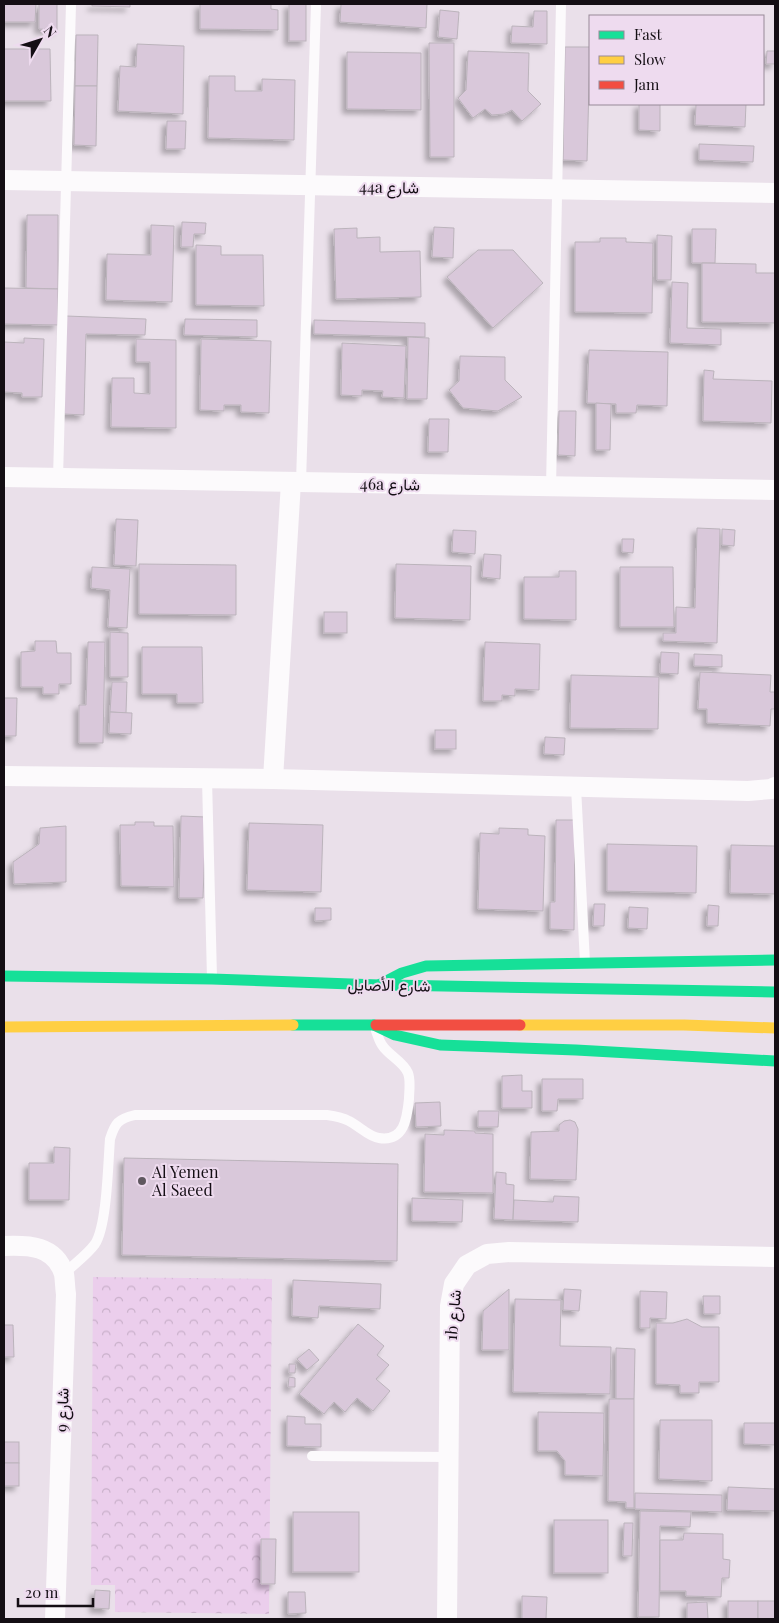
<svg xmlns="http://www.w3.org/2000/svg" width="779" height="1623" viewBox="0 0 779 1623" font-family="'Playfair Display',Vazirmatn,serif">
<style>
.park{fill:url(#park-crowns)}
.building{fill:#d9c8da;stroke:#bbb3bb;filter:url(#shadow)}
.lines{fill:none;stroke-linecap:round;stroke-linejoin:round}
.lane{stroke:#fcfafc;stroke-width:10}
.street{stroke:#fcfafc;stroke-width:20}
.fast{stroke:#16e098;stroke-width:11}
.slow{stroke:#ffcf43;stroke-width:11}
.jam{stroke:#f24e42;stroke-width:11}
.poi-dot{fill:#5f585f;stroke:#eedbef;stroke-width:2}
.labels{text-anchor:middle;stroke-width:4;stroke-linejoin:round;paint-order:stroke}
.street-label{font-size:16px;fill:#140e14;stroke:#eedbef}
.poi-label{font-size:16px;fill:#140e14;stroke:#eedbef;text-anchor:start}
</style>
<defs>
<pattern id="park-crowns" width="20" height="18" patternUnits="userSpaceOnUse" patternTransform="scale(1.25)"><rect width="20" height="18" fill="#ebceec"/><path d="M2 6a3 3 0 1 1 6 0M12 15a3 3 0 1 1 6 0" fill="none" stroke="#c9b0ca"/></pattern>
<filter id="shadow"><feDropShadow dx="-4.5" dy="4.5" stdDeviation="2.5" flood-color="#0004"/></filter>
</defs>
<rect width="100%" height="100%" fill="#eae0ea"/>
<!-- park -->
<polygon class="park" points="93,1277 272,1279 269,1614 115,1612 115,1585 91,1585"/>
<!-- building -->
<g class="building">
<polygon points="4,4 36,4 35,22 4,22"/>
<polygon points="39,4 57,4 57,30 39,29"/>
<polygon points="92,4 130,4 130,7 92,6"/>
<polygon points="200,4 271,4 271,9 278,10 278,30 200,29"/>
<rect x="289" y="4" width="17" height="37"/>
<polygon points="341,4 427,4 426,28 340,22"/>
<polygon points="440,10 459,12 457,39 438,37"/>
<polygon points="534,11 547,11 547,44 511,43 512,26 533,27"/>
<polygon points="76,35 98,35 97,86 75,86"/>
<polygon points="429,43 454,43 454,157 430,157"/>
<polygon points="137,44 184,46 183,114 118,111 120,66 136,67"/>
<polygon points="565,47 590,47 587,161 563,160"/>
<polygon points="4,49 50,49 51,101 4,101"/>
<polygon points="468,51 529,53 528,91 541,104 522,121 512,110 504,114 492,115 485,109 473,118 458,98 466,90"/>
<polygon points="767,51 775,51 775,64 766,64"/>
<polygon points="347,52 421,53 421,110 347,109"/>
<polygon points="209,76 235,76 235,91 262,91 262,79 295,80 294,140 208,138"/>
<polygon points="75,86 97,86 96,146 74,145"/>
<polygon points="639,104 660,104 660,131 639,130"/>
<polygon points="696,104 746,104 745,127 695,125"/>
<polygon points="167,121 186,121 185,149 166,149"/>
<polygon points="699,144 754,146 753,162 699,160"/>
<polygon points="27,215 58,215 58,289 26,288"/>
<polygon points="182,222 206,223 205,234 194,234 193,247 181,247"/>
<polygon points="151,225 174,226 172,302 106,300 107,254 151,255"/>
<polygon points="434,227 454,228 453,258 432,257"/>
<polygon points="357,228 357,238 380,237 380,252 420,251 421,297 336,299 334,229"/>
<polygon points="692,229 716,229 715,263 692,263"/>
<polygon points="657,235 672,236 671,280 657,280"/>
<polygon points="600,238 626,238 626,242 653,243 652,313 575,312 575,242 600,242"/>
<polygon points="196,245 221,246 221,255 263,255 264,306 196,305"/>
<polygon points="478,250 513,250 543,283 493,328 447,277"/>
<polygon points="702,263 756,264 756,273 775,273 775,323 702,322"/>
<polygon points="672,282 688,283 687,328 721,329 721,345 670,343"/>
<polygon points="4,288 58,289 58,325 4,324"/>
<polygon points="66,316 146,319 145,335 86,334 84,415 64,414"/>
<polygon points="185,319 257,320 257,337 184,335"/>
<polygon points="314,320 425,323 425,337 314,334"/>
<polygon points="408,337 429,338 427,399 407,399"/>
<polygon points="24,338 44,339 42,397 22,397 22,393 4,392 4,342 24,343"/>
<polygon points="136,339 176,340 176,428 111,427 112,378 134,378 134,393 150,394 150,362 136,362"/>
<polygon points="201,339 271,341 269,413 241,412 241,405 224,405 224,411 200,410"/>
<polygon points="342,343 406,346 404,398 382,397 383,391 362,390 362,396 341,395"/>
<polygon points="589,350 668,352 667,406 637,405 636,413 616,413 616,404 587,403"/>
<polygon points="460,356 505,357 505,380 522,397 498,411 463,408 449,390 459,381"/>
<polygon points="704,370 714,371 713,379 772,381 771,423 703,421"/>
<polygon points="596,403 611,404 610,450 596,450"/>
<polygon points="559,411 576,411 575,456 558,455"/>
<polygon points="429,419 449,419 448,452 428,452"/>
<polygon points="116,519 138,520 136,566 114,565"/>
<polygon points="697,528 720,529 717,643 663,641 663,633 676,633 676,607 695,608"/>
<polygon points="722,529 735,530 734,546 722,545"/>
<polygon points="453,530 476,531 475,554 452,552"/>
<polygon points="622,539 634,539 633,553 622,552"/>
<polygon points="484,554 501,555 500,579 482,577"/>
<polygon points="139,564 236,565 236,615 139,614"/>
<polygon points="396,564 471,566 470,620 395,618"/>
<polygon points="92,567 130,569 127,628 108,627 110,590 91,588"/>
<polygon points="620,567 673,567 674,627 620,627"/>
<polygon points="559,571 576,571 576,620 524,619 524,577 559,577"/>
<rect x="324" y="612" width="23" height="21"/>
<polygon points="110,632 128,633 128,677 110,677"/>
<polygon points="35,641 56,641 57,653 71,653 71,684 59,684 59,694 43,694 43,687 21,687 21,652 35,651"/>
<polygon points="88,642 105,642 103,743 79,743 79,705 86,705"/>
<polygon points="485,642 540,644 539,690 515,689 515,696 502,695 502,701 483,701"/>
<polygon points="142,647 202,647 203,703 177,703 177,694 142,694"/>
<polygon points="661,652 679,653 678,674 660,673"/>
<polygon points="694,654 722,655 722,667 694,666"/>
<polygon points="700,672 771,675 770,692 775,692 775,709 771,709 770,726 707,723 707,709 698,709"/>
<polygon points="571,675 659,677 658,729 570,728"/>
<polygon points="112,682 127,682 126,713 110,712"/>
<polygon points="4,698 17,698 16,736 4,736"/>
<polygon points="110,712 132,713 131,734 109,733"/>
<rect x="435" y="730" width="21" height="19"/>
<polygon points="545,737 565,738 564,755 544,754"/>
<polygon points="181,816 206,817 203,898 179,898"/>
<polygon points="556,820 575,820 574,930 550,929 550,902 555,902"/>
<polygon points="135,822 154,822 154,826 173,826 174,887 121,886 120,825 135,825"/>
<polygon points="249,823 323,825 321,892 247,890"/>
<polygon points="66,826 66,882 14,884 13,862 39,844 40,828"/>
<polygon points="499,828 528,829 528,835 545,836 543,911 478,909 480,833 499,834"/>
<polygon points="607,844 697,846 696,893 607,891"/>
<polygon points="731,845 775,846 775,894 730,893"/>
<polygon points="594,904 605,904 604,926 593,926"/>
<polygon points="708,905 719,906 718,926 707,926"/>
<polygon points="629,907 648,908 647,929 628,928"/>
<polygon points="315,908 331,908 331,920 315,921"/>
<polygon points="522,1075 522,1091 532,1091 532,1108 502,1108 502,1076"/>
<polygon points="542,1079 583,1079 583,1099 558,1099 557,1111 542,1111"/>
<polygon points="440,1102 441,1126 416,1127 415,1103"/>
<polygon points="478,1111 499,1111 498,1127 478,1127"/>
<polygon points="570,1120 575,1122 578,1129 576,1180 530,1179 531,1132 559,1131 559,1125 564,1121"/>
<polygon points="444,1130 475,1131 475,1133 493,1134 493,1193 424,1192 425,1134 444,1135"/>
<polygon points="54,1147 70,1148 69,1200 29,1200 29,1163 54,1163"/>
<polygon points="124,1158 398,1164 397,1261 122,1255"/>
<polygon points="496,1172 506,1173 506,1184 514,1185 513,1220 494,1219"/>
<polygon points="554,1196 579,1197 578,1222 513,1220 514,1200 553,1202"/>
<polygon points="412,1198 463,1200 462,1222 412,1221"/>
<polygon points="293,1280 381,1284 380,1309 319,1306 318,1318 292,1316"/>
<polygon points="509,1289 509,1350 482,1350 483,1311"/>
<polygon points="564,1289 581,1290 579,1311 563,1310"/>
<polygon points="640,1291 667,1292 666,1319 650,1318 650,1328 640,1328"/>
<polygon points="703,1296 720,1296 720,1314 704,1314"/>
<polygon points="515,1299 561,1300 560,1346 611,1347 610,1394 513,1392"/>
<polygon points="687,1319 702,1327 719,1327 719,1382 699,1382 699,1393 680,1393 680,1385 656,1384 656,1323 673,1323"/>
<polygon points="358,1324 384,1346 377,1355 389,1365 376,1379 390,1391 373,1411 357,1398 345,1412 334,1402 324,1414 299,1394"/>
<polygon points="4,1325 13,1325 14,1357 4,1357"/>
<polygon points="616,1348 635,1349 634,1399 616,1399"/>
<polygon points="309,1349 319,1360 307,1370 297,1359"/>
<polygon points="289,1364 296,1364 295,1373 289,1373"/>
<polygon points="289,1377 295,1378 295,1387 288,1387"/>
<polygon points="609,1399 634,1399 634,1508 626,1508 626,1502 608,1501"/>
<polygon points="538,1412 604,1413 603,1476 565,1475 565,1461 557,1451 538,1451"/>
<polygon points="287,1416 305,1417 305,1424 321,1424 321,1447 287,1446"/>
<polygon points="660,1420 712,1420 712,1481 659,1479"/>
<polygon points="744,1423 775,1423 775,1445 744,1444"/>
<rect x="4" y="1442" width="15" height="21"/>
<rect x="4" y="1463" width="15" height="23"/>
<polygon points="728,1487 775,1489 775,1511 727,1510"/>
<polygon points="635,1493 722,1495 722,1512 635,1509"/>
<polygon points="640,1511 691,1512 690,1527 660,1526 659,1617 638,1617"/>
<rect x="293" y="1512" width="66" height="60"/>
<rect x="554" y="1520" width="54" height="53"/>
<polygon points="624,1523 633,1523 632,1556 623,1556"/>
<polygon points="684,1533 723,1534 723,1559 730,1560 729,1578 722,1578 721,1597 686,1596 686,1591 660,1591 660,1540 683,1540"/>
<polygon points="261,1539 276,1539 275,1584 261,1584"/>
<polygon points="95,1590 110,1591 109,1609 94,1608"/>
<polygon points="288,1592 305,1592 306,1613 288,1614"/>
<polygon points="522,1596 547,1597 546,1619 522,1619"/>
<rect x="728" y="1601" width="30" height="18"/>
<rect x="758" y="1601" width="17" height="18"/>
<polygon points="707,1602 708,1619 687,1619 687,1603"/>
</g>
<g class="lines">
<!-- lane -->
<g class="lane">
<polyline points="58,478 71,4"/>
<polyline points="301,482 316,4"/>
<polyline points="551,487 561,4"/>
<polyline points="207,779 212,978"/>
<polyline points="576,787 585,963"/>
<path d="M64,1274C74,1264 87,1255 95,1244C107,1226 108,1164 110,1139C115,1123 118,1119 135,1115H327C335,1116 342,1117 349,1121C359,1126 369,1137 379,1138C404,1142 407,1119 409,1099C409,1091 411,1081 408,1073C403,1061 389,1056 382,1045C379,1041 378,1036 376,1031"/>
<polyline points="312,1456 449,1457"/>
</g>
<!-- street -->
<g class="street">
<polyline points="4,180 775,193"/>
<polyline points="4,477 775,490"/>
<polyline points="4,776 273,779 748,791 771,789 775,787"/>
<polyline points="273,779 291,482"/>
<path d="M4,1246C28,1245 55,1245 64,1274C65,1280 65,1288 66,1294L55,1619"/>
<polyline points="447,1619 450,1306 454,1284 467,1265 487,1254 509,1252 775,1257"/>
</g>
<!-- fast -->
<g class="fast">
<polyline points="4,976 212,979 379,985"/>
<polyline points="379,985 402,973 426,966 775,960"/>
<polyline points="390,985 775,992"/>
<polyline points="293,1025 374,1025"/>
<polyline points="374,1025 395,1035 440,1045 576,1050 775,1061"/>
</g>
<!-- slow -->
<g class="slow">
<polyline points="520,1025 684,1025 775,1028"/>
<polyline points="4,1027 293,1025"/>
</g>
<!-- jam -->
<polyline class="jam" points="376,1025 520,1025"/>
</g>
<!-- markers -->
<circle class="poi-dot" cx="142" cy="1181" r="5"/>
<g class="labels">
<!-- street labels -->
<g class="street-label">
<text transform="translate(389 187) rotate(1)" y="6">44a شارع</text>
<text transform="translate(390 484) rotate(1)" y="6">46a شارع</text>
<text transform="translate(389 985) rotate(1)" y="6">شارع الأصايل</text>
<text transform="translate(453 1315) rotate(-85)" y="6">1b شارع</text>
<text transform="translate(62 1410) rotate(-88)" y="6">شارع 9</text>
</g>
<!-- poi labels -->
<g class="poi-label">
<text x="152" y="1178">Al Yemen<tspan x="152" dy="18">Al Saeed</tspan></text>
</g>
</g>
<!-- border -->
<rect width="779" height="1623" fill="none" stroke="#140e14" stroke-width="10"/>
<!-- legend -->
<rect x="589" y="15" width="175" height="90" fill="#eedbef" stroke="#978997"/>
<rect x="599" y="31" width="25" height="8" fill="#16e098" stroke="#978997"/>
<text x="634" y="40" font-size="15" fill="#140e14">Fast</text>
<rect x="599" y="56" width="25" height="8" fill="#ffcf43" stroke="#978997"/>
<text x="634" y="65" font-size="15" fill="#140e14">Slow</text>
<rect x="599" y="81" width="25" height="8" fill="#f24e42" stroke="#978997"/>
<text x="634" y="90" font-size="15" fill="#140e14">Jam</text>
<!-- north arrow -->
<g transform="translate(40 40) rotate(51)" stroke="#eedbef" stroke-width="4" paint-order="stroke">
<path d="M0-4L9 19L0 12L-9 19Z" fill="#140e14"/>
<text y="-8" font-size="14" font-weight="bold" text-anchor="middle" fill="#140e14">N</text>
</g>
<!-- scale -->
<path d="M18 1598v8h75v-8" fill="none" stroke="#140e14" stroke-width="2.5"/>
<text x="25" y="1598" font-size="15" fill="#140e14" stroke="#eedbef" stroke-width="4" paint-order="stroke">20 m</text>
</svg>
